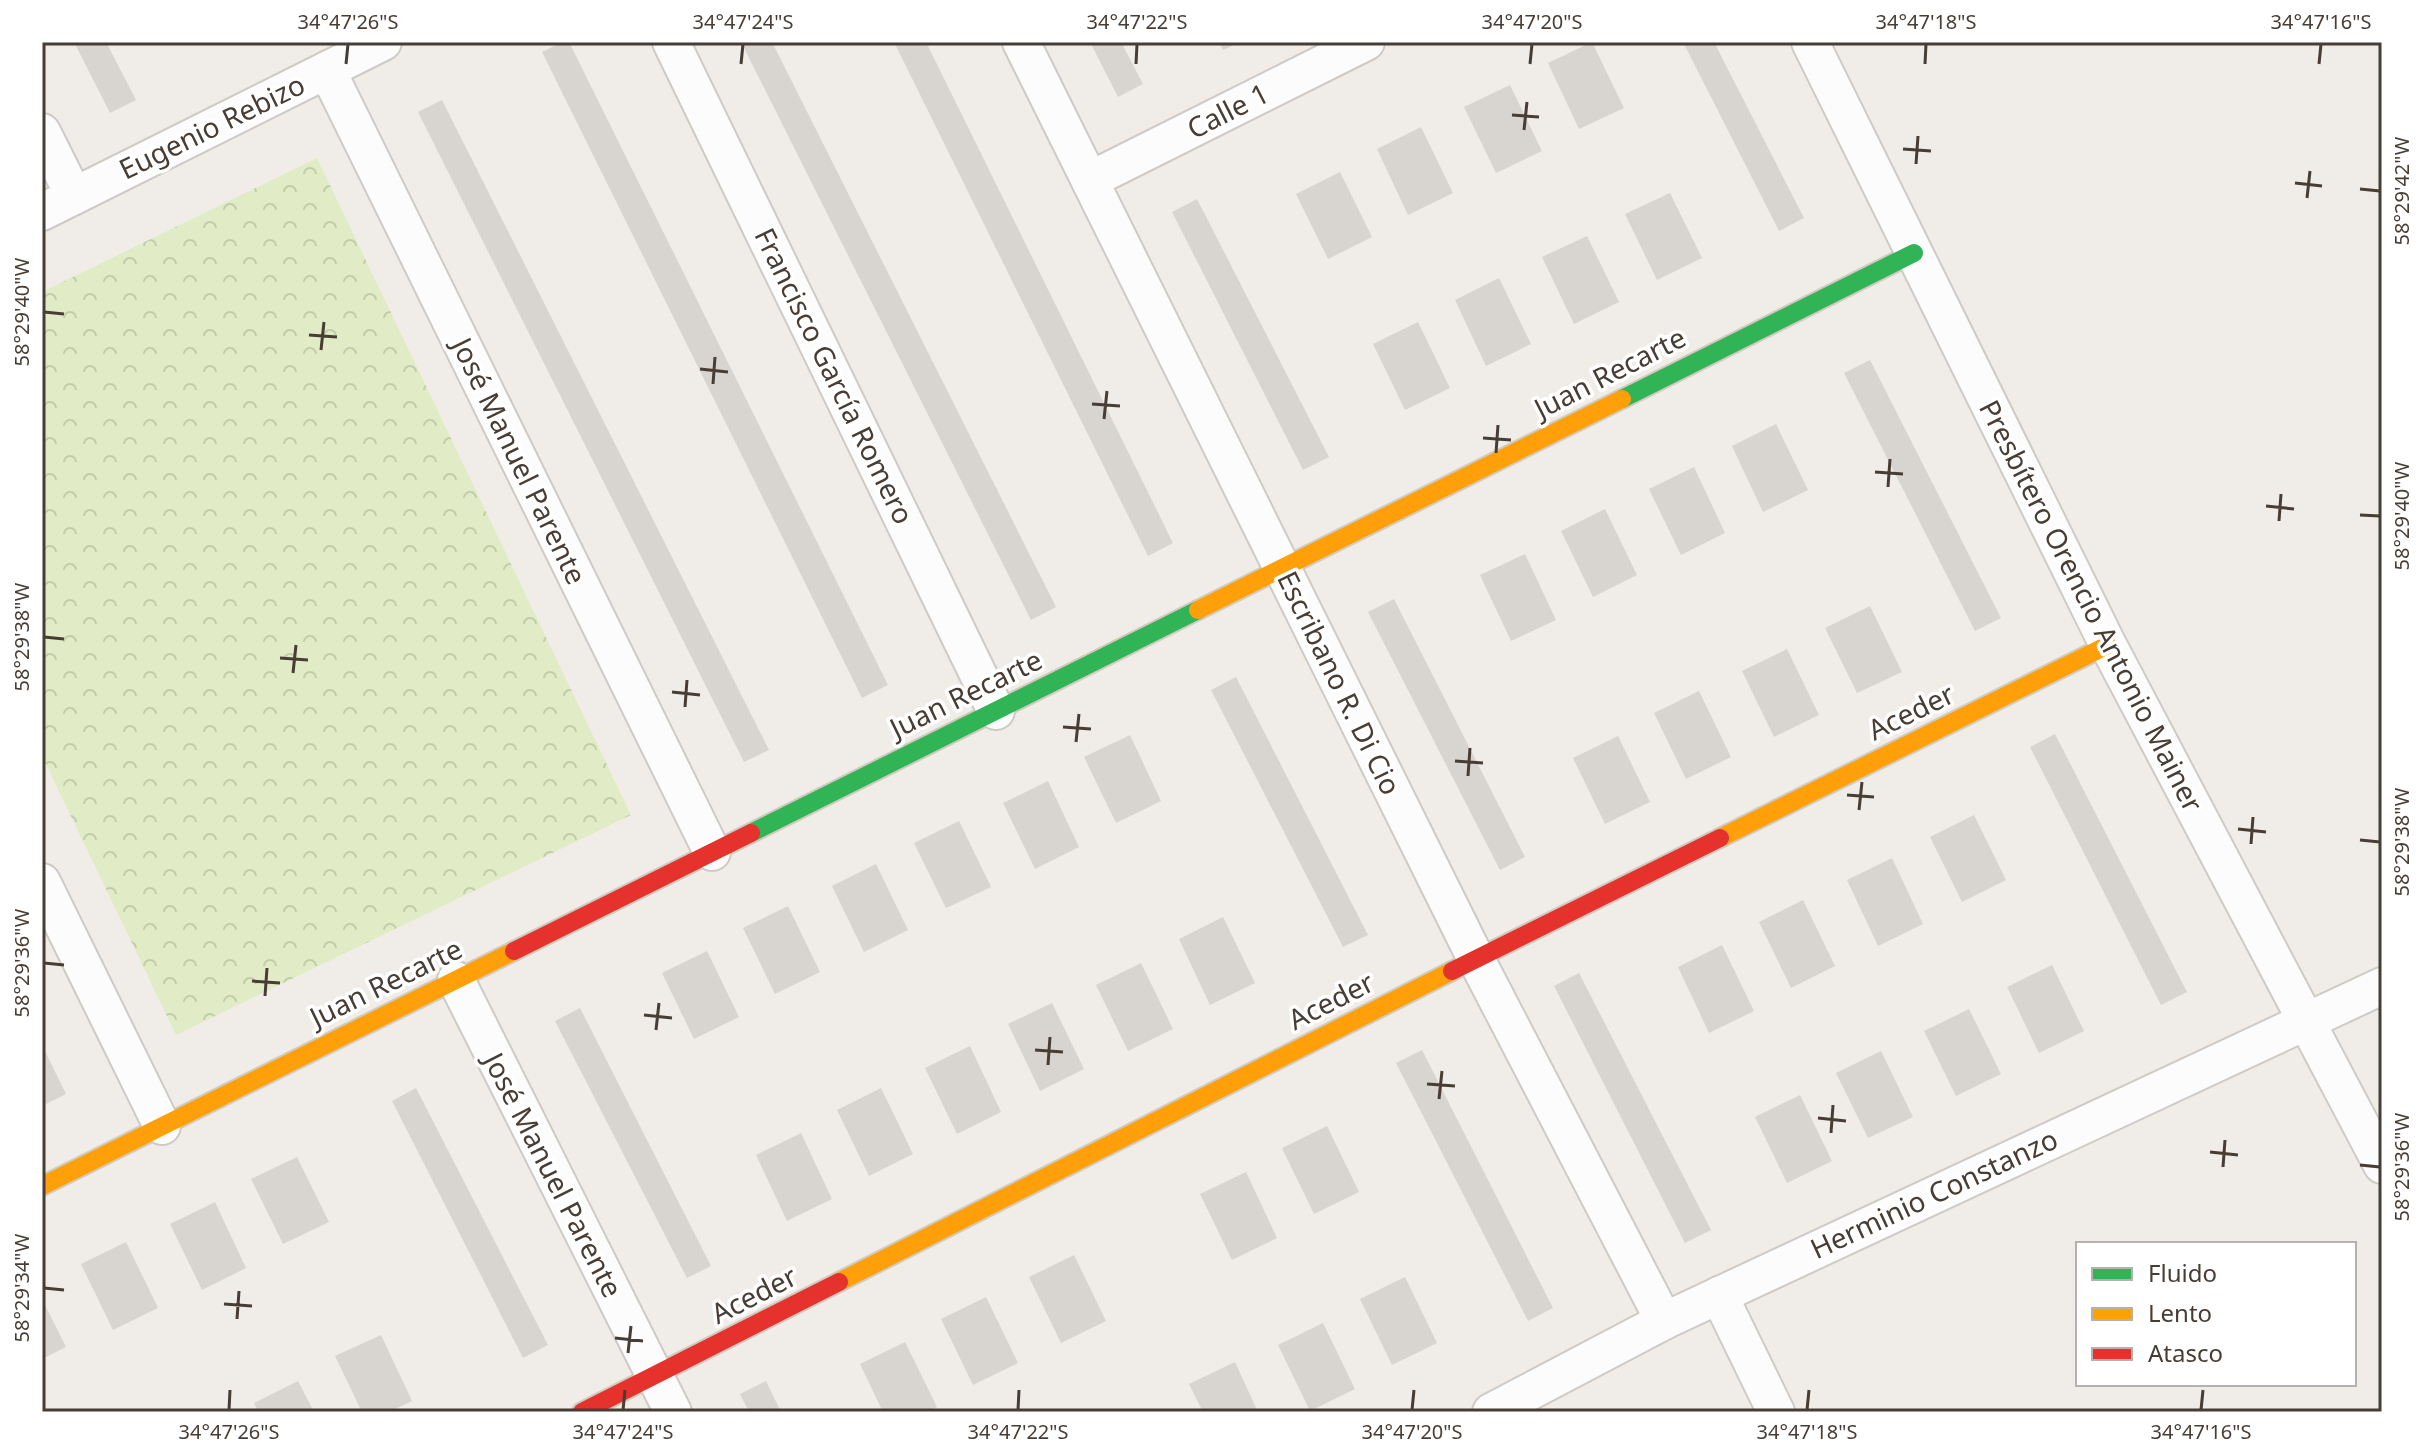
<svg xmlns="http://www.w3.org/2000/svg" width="2424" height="1454" viewBox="0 0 2424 1454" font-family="'Noto Sans',sans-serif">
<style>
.forest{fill:url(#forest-crowns)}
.building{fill:#d8d4cf}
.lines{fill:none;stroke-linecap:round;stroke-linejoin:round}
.street-casing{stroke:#cecbc6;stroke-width:40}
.fast-casing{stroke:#d0cabf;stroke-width:22}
.slow-casing{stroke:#d0cabf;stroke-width:22}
.jam-casing{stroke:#d0cabf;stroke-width:22}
.street{stroke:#fdfcfc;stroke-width:36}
.fast{stroke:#30b455;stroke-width:18}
.slow{stroke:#ff9f0a;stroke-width:18}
.jam{stroke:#e5322d;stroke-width:18}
.ticks{fill:none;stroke:#473d34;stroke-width:3}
.labels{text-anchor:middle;stroke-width:7;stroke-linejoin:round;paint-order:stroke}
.street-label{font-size:28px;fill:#473d34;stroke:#fff}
.neatline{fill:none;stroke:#473d34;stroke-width:3}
.ticks-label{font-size:20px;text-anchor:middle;fill:#473d34}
</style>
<defs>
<pattern id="forest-crowns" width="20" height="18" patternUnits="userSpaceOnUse" patternTransform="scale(2)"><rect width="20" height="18" fill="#e1ecc6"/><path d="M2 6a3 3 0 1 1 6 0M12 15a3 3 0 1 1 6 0" fill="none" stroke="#c2cbab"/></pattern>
</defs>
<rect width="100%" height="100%" fill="#f0ede8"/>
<!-- forest -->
<polygon class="forest" points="317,158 631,815 176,1035 42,756 42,292"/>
<!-- building -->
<g class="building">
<polygon points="74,42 106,42 136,100 110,113"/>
<polygon points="562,42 569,42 888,685 862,698 542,52"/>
<polygon points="741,42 772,42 1056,607 1031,620"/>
<polygon points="894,42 926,42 1173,543 1148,556"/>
<polygon points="1090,42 1121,42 1143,84 1118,97"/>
<polygon points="1219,42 1241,42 1223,50"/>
<polygon points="1592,42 1624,108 1579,129 1548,63"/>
<polygon points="1683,42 1714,42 1804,218 1779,231"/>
<polygon points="1510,85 1542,151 1496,173 1464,107"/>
<polygon points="442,100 769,750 744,762 418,112"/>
<polygon points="1421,127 1453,193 1408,215 1377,149"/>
<polygon points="1340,172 1372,237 1328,259 1296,194"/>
<polygon points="1670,193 1702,258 1657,280 1625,214"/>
<polygon points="1197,199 1329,457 1303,470 1172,212"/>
<polygon points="1587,236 1619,302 1574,324 1542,257"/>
<polygon points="1499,278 1531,344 1486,366 1455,300"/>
<polygon points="1418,322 1450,388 1405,410 1373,344"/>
<polygon points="1870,360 2001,618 1975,631 1844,373"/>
<polygon points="1776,424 1808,490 1763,512 1732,446"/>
<polygon points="1694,467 1725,533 1681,555 1649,489"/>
<polygon points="1605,509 1637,575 1593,597 1561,531"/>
<polygon points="1525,554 1556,620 1511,641 1480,575"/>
<polygon points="1394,599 1525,857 1500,870 1368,612"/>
<polygon points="1870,606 1902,672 1857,693 1825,628"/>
<polygon points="1787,649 1819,715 1774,737 1742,671"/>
<polygon points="1236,677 1368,935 1343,947 1211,690"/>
<polygon points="1699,691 1731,757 1686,779 1654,713"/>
<polygon points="2055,734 2187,992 2161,1005 2030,747"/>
<polygon points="1130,735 1161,801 1116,823 1084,757"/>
<polygon points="1618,736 1650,802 1605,824 1573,758"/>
<polygon points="1048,781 1079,847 1035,869 1003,803"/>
<polygon points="1974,815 2006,880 1962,902 1930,837"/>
<polygon points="959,821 991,887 946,908 914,843"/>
<polygon points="1892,858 1923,924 1878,946 1847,880"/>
<polygon points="876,864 908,930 864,952 832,886"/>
<polygon points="1803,900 1835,966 1791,988 1759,922"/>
<polygon points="788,906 820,972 775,994 743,928"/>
<polygon points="1223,917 1255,983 1210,1005 1179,939"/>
<polygon points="1722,945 1754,1011 1709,1033 1678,967"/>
<polygon points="707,951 739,1017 694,1039 662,973"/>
<polygon points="1141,963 1173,1029 1128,1051 1096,985"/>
<polygon points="2052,965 2084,1031 2039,1053 2007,987"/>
<polygon points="1579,973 1711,1230 1685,1243 1554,986"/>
<polygon points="1052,1003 1084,1069 1040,1091 1008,1024"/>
<polygon points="580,1008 711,1266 687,1278 555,1021"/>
<polygon points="1969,1009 2001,1074 1956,1096 1924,1031"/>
<polygon points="42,1045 66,1094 42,1106"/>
<polygon points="970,1046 1001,1112 957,1134 925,1068"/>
<polygon points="1422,1050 1553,1308 1528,1321 1396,1063"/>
<polygon points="1881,1051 1913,1117 1868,1138 1836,1073"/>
<polygon points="416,1088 548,1345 523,1358 392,1101"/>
<polygon points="881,1088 913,1154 869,1176 837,1110"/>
<polygon points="1800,1095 1832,1161 1787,1183 1755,1117"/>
<polygon points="1327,1126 1359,1192 1314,1214 1282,1148"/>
<polygon points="801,1133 832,1199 787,1221 756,1155"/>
<polygon points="297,1157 329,1222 283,1244 251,1179"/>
<polygon points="1246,1172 1277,1238 1232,1260 1200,1194"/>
<polygon points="215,1202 246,1268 202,1290 170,1224"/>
<polygon points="126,1242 158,1308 113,1330 81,1264"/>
<polygon points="1074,1255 1106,1321 1061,1343 1029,1277"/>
<polygon points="1405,1277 1437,1343 1392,1365 1360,1299"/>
<polygon points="986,1297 1018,1363 973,1385 941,1319"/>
<polygon points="42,1299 66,1347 42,1359"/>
<polygon points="1323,1323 1355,1389 1310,1411 1278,1345"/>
<polygon points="381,1335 412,1401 389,1412 362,1412 335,1356"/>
<polygon points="905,1342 937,1407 927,1412 883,1412 860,1364"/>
<polygon points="1235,1362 1258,1412 1203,1412 1189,1384"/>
<polygon points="298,1381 314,1412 258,1412 254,1403"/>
<polygon points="766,1381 781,1412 749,1412 740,1394"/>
</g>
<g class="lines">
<!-- street casing -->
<g class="street-casing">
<g id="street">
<polyline points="671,42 996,711"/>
<polyline points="1021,42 1476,959 1664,1321"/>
<polyline points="1810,42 2108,645 2382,1165"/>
<polyline points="327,70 712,852"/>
<polyline points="42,132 74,196"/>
<polyline points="1090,180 1366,42"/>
<polyline points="42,212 383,42"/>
<polyline points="42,882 162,1126"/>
<polyline points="456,980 673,1412"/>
<polyline points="1719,1295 1776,1412"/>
<polyline points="1491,1412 1664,1321 2382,986"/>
</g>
</g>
<!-- fast casing -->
<g class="fast-casing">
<g id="fast">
<polyline points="1622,399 1914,253"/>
<polyline points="751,833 1198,610"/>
</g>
</g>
<!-- slow casing -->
<g class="slow-casing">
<g id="slow">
<polyline points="1198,610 1622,399"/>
<polyline points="1720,838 2108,645"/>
<polyline points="42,1186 514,951"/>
<polyline points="839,1282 1452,971"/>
</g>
</g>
<!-- jam casing -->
<g class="jam-casing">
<g id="jam">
<polyline points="514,951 751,833"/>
<polyline points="1452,971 1720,838"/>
<polyline points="582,1412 839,1282"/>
</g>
</g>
<!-- street -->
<use href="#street" class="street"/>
<!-- fast -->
<use href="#fast" class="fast"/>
<!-- slow -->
<use href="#slow" class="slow"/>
<!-- jam -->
<use href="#jam" class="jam"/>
</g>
<!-- ticks -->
<path class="ticks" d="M346,64L348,44M741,64L743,44M1136,64L1137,44M1530,64L1532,44M1925,64L1926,44M2319,64L2321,44M1512,115L1539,117M1524,130L1527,102M1903,149L1931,151M1916,164L1918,136M2295,183L2322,186M2360,189L2380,191M2307,198L2310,171M44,312L64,314M309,335L337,337M321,350L324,322M700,369L728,372M713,384L715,357M1092,404L1120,406M1104,419L1107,391M1483,438L1511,440M1496,453L1498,425M1875,472L1903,474M1888,487L1890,459M2266,506L2294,509M2360,515L2380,516M2279,521L2281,494M44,637L64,639M280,658L308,660M293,673L296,645M672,692L700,695M685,707L687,680M1063,727L1091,729M1076,742L1079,714M1455,761L1483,763M1468,776L1470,748M1847,795L1874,797M1859,810L1862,782M2238,829L2266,832M2360,840L2380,842M2251,844L2253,817M44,963L64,965M252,981L280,983M265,996L267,968M644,1015L672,1018M656,1030L659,1003M1035,1050L1063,1052M1048,1065L1050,1037M1427,1084L1455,1086M1439,1099L1442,1071M1818,1118L1846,1121M1831,1133L1833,1105M2210,1152L2238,1155M2360,1165L2380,1167M2223,1167L2225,1140M44,1288L64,1290M224,1304L252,1306M237,1319L239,1291M615,1338L643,1341M628,1353L631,1326M229,1410L230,1390M623,1410L625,1390M1018,1410L1019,1390M1412,1410L1414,1390M1807,1410L1809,1390M2201,1410L2203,1390"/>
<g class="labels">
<!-- street labels -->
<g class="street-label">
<text transform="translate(1228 111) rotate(-27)" y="10">Calle 1</text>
<text transform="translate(212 127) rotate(-26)" y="10">Eugenio Rebizo</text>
<text transform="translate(1610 373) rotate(-27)" y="10">Juan Recarte</text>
<text transform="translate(834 376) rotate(64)" y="10">Francisco García Romero</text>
<text transform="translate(519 461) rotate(64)" y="10">José Manuel Parente</text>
<text transform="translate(2091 606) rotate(63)" y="10">Presbítero Orencio Antonio Mainer</text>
<text transform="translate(1339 683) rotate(64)" y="10">Escribano R. Di Cio</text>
<text transform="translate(966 694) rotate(-26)" y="10">Juan Recarte</text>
<text transform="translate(1911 712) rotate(-26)" y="10">Aceder</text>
<text transform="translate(386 983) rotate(-26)" y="10">Juan Recarte</text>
<text transform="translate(1331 1001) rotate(-27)" y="10">Aceder</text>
<text transform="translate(553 1175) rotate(63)" y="10">José Manuel Parente</text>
<text transform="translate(1934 1194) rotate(-25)" y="10">Herminio Constanzo</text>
<text transform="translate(754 1295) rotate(-27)" y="10">Aceder</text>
</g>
</g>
<!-- border -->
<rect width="2424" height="1454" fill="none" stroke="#ffffff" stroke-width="88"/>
<!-- legend -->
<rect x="2076" y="1242" width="280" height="144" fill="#ffffff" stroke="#b5b1ae" stroke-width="2"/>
<rect x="2092" y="1268" width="40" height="12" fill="#30b455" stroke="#b5b1ae" stroke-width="2"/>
<text x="2148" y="1282" font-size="24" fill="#473d34">Fluido</text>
<rect x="2092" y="1308" width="40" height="12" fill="#ff9f0a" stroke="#b5b1ae" stroke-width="2"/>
<text x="2148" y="1322" font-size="24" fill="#473d34">Lento</text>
<rect x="2092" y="1348" width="40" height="12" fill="#e5322d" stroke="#b5b1ae" stroke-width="2"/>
<text x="2148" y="1362" font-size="24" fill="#473d34">Atasco</text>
<rect x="44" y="44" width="2336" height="1366" class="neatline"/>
<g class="ticks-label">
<text x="348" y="29">34°47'26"S</text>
<text x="743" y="29">34°47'24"S</text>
<text x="1137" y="29">34°47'22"S</text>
<text x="1532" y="29">34°47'20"S</text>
<text x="1926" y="29">34°47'18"S</text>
<text x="2321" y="29">34°47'16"S</text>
<text transform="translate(2402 191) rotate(-90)" y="7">58°29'42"W</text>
<text transform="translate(22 312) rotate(-90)" y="7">58°29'40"W</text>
<text transform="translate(2402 516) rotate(-90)" y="7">58°29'40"W</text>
<text transform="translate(22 637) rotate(-90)" y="7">58°29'38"W</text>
<text transform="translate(2402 842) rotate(-90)" y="7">58°29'38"W</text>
<text transform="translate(22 963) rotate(-90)" y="7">58°29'36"W</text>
<text transform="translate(2402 1167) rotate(-90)" y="7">58°29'36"W</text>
<text transform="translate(22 1288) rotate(-90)" y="7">58°29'34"W</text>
<text x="229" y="1439">34°47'26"S</text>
<text x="623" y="1439">34°47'24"S</text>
<text x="1018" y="1439">34°47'22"S</text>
<text x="1412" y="1439">34°47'20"S</text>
<text x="1807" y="1439">34°47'18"S</text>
<text x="2201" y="1439">34°47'16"S</text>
</g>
</svg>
